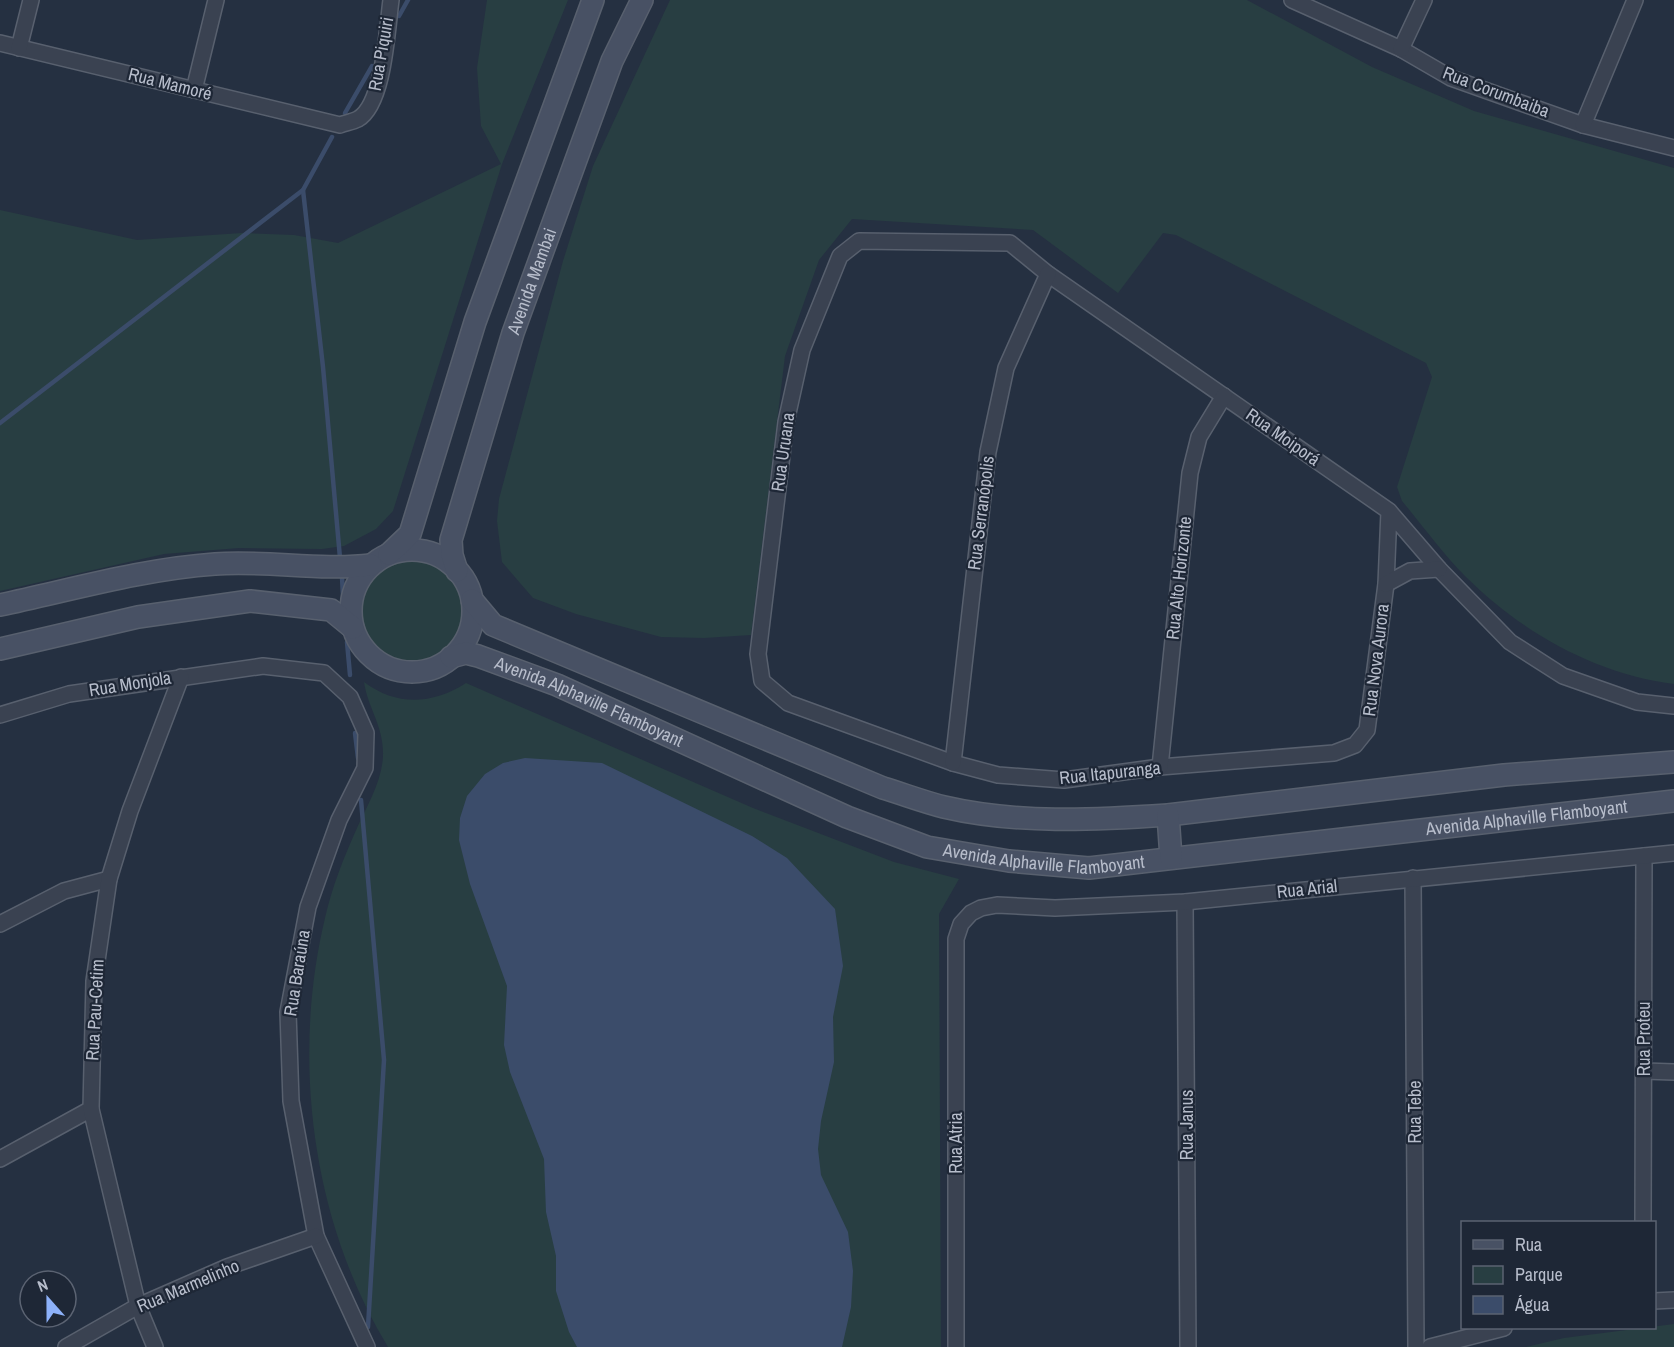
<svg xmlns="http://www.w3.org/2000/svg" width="1674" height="1347" viewBox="0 0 1674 1347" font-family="'Archivo Narrow',sans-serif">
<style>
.green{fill:#283e42}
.water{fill:#3b4c6a}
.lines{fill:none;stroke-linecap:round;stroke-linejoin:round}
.stream{stroke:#3b4c6a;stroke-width:4.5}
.street-casing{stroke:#58606e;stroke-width:18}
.secondary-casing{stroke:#58606e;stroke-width:24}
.street{stroke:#3a4251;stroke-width:15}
.secondary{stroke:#485164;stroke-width:21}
.labels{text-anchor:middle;stroke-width:4.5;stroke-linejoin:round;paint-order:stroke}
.street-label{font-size:18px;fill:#b7bdcb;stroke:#1e2736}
</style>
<rect width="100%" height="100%" fill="#253041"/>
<!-- green -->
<g class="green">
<polygon points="487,0 568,0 502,164 393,511 376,529 344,546 322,549 239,548 164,554 0,591 0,210 137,240 242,233 294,235 338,243 501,164 481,126 477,68"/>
<path d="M670,0H1247L1372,67L1474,111L1674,168V684C1595,674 1521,632 1465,576C1442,553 1423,526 1402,501L1397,487L1432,377L1426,363L1176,235L1163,233L1118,293L1033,230L852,219L819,260L785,356L751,635L704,638L661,637L576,614L533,598L502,562L497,521L499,499L563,261L593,166Z"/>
<circle cx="411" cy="611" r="51"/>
<path d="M364,682C396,706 432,705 466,683L753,808L894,862L959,879L939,914L941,1347H388C312,1222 291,1060 325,918C332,887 344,857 357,828C367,806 382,781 383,756C384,726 368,709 364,682Z"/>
<polygon points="1674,1324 1674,1347 1526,1347 1564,1338"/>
</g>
<!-- water -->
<polygon class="water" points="525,758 602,763 752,836 787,858 835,909 843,966 833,1017 834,1062 821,1121 818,1149 821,1175 848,1232 853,1271 851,1307 842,1347 577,1347 569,1332 556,1291 556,1256 546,1212 544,1159 510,1072 504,1045 507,986 470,884 459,840 460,818 467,796 485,774 503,763"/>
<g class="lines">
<!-- stream -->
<g class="stream">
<polyline points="399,16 408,0"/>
<polyline points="345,113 372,66"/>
<polyline points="303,190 323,367 340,558"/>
<polyline points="0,423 303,190 332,137"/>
<polyline points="342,577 343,596"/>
<polyline points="347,642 350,675"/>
<polyline points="355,733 358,758"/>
<polyline points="361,800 384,1060 368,1327"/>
</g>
<!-- street casing -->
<g class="street-casing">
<g id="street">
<polyline points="1292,0 1401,49 1451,78 1583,125 1674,148"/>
<path d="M0,43L340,125C345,123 352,122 358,119C384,104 387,29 391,0"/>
<polyline points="19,48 31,0"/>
<polyline points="1401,49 1424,0"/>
<polyline points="194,90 216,0"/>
<polyline points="1583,125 1635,0"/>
<polyline points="1389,511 1386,584 1367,730 1355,745 1334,753 1160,767 1064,780 998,775 953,763 788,703 762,681 758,654 786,422 802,350 840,256 859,241 1010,243 1048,274 1389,511 1439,569 1510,642 1563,676 1637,702 1674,706"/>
<polyline points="1386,584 1410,571 1439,569"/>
<polyline points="0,715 69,694 263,666 324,673 350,697 366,733 365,768 339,820 308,907 288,1012 291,1101 316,1236 367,1347"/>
<polyline points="953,763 988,452 1006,368 1048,274"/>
<polyline points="1160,767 1190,473 1199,437 1224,396"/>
<polyline points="1413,878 1416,1347"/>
<polyline points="1185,902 1188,1347"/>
<polyline points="0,924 64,891 109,879"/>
<polyline points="1644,1071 1674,1072"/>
<polyline points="0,1159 91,1109"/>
<polyline points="1643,1222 1644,856"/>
<polyline points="1654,1301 1674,1300"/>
<polyline points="66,1347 138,1306 227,1267 316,1236"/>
<polyline points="155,1347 138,1306 91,1109 94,981 109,879 130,811 181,677"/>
<polyline points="956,1347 956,939 961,924 971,913 981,908 997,905 1055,908 1185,902 1674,853"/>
<polyline points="1430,1347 1504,1328"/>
</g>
</g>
<!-- secondary casing -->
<g class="secondary-casing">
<g id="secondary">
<circle cx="412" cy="611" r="61"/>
<polyline points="389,554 410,534 475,322 593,0"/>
<path id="s1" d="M457,571L452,555L451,540L513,333L612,61L642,0"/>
<path d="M472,600L493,625L883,788C903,794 924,802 944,807C1017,824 1094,820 1168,815L1504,775L1674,762"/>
<path d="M0,605C71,590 143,569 215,564C267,560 319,571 371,565"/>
<polyline points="0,649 138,617 250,601 331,610 353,628"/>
<path id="s2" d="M451,657L466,653L478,656L557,685L847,817L927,847L1009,861L1089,868L1674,801"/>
<polyline points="1168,815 1171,858"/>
</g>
</g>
<!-- street -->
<use href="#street" class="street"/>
<!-- secondary -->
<use href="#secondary" class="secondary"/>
</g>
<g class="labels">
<!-- street labels -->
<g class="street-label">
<text transform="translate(381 54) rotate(-80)" y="6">Rua Piquiri</text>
<text transform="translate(170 84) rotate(14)" y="6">Rua Mamoré</text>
<text transform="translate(1496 92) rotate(21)" y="6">Rua Corumbaiba</text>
<text dy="6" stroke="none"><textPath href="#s1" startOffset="303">Avenida Mambai</textPath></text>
<text transform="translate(1283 437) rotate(35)" y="6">Rua Moiporá</text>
<text transform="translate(783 452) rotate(-82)" y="6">Rua Uruana</text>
<text transform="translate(981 513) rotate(-83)" y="6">Rua Serranópolis</text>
<text transform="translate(1179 578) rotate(-84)" y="6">Rua Alto Horizonte</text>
<text transform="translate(1376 660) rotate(-83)" y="6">Rua Nova Aurora</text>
<text transform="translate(130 684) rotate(-9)" y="6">Rua Monjola</text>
<text dy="6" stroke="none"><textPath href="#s2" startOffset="148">Avenida Alphaville Flamboyant</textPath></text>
<text transform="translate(1110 773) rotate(-6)" y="6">Rua Itapuranga</text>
<text dy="6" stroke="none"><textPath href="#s2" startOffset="1120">Avenida Alphaville Flamboyant</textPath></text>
<text dy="6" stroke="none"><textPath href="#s2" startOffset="634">Avenida Alphaville Flamboyant</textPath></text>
<text transform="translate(1307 889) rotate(-6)" y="6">Rua Arial</text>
<text transform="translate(297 973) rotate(-81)" y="6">Rua Baraúna</text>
<text transform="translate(95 1010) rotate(-87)" y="6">Rua Pau-Cetim</text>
<text transform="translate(1644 1039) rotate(-90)" y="6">Rua Proteu</text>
<text transform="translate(1415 1112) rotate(-90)" y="6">Rua Tebe</text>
<text transform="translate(1187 1125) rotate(-90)" y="6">Rua Janus</text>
<text transform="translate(956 1143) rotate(-90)" y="6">Rua Atria</text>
<text transform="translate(188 1286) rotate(-23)" y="6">Rua Marmelinho</text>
</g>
</g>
<!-- legend -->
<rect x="1461" y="1221" width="195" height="108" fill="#1e2736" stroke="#5b6372" stroke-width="1.5"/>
<rect x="1473" y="1240" width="30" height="9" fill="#485164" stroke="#5b6372" stroke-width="1.5"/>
<text x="1515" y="1251" font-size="18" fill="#b7bdcb">Rua</text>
<rect x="1473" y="1266" width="30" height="18" fill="#283e42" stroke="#5b6372" stroke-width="1.5"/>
<text x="1515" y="1281" font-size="18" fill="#b7bdcb">Parque</text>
<rect x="1473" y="1296" width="30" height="18" fill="#3b4c6a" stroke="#5b6372" stroke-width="1.5"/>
<text x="1515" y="1311" font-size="18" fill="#b7bdcb">Água</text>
<!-- north arrow -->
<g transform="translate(48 1299) rotate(339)"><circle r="28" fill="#1e2736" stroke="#5b6372" stroke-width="1.5"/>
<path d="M0-4.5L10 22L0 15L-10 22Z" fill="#8db1f9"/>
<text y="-9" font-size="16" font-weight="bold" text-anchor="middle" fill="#b7bdcb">N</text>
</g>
</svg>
